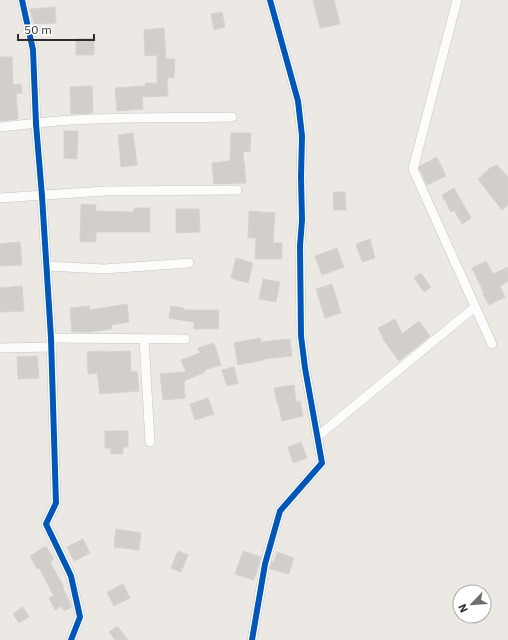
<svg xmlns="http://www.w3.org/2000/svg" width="508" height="640" viewBox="0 0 508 640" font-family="'IBM Plex Sans',sans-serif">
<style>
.building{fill:#d1cecb;stroke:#d7d4d0}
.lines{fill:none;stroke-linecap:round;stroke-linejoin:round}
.street-casing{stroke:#c5c4c5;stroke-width:10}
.street{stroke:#fcfcfb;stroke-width:9}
.cycleway-casing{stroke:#fff;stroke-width:8}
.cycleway{stroke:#0057b8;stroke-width:6}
</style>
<rect width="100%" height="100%" fill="#ece8e4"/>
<!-- building -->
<g class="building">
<polygon points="313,0 334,0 340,24 320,28"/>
<polygon points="55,7 56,23 34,24 30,9"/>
<polygon points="222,12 225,27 214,30 211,14"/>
<polygon points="164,28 166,59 175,59 174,78 167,78 168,96 142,97 143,109 117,111 115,88 145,86 145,83 157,83 157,55 145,56 144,30"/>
<polygon points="94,38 94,55 76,55 76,39"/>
<polygon points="0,57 12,57 13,85 21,84 22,93 16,94 18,119 0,121"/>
<polygon points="92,86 93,113 71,114 70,87"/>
<polygon points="64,131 78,131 77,159 64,158"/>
<polygon points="133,133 137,165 121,167 118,135"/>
<polygon points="231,133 251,133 250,152 243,151 246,183 214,184 212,163 230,161"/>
<polygon points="437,157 446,176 427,185 419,168 420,166"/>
<polygon points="497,165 508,177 508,205 502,210 478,179 490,168"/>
<polygon points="454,188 471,218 462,224 454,210 451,212 442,195"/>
<polygon points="333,192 345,192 346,210 334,210"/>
<polygon points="81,204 96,205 96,211 134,212 134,208 150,208 150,232 96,232 96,242 80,242"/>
<polygon points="176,209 199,209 200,232 176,233"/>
<polygon points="249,211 275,213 273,243 282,243 282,259 255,259 256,238 248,238"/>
<polygon points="370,239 375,258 362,262 356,244"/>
<polygon points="20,242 22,265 0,266 0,244"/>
<polygon points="337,248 344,267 322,275 315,256"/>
<polygon points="236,258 253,263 248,283 231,278"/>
<polygon points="486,261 493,274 508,267 508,281 500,286 505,297 489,305 483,294 484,293 472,268"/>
<polygon points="421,273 431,287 424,292 414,278"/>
<polygon points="263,279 280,282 276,302 259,299"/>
<polygon points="332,284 341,313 325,318 316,289"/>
<polygon points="22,286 24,311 0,312 0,288"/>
<polygon points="127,304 129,322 111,325 112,329 90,332 72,332 70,308 89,306 90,310"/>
<polygon points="171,306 184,308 184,310 219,310 218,329 194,329 194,322 169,318"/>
<polygon points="395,319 402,334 419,321 430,336 399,361 385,342 378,328"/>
<polygon points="260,338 261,342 290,339 292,356 264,359 264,360 238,365 234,343"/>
<polygon points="214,343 221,365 204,370 205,372 184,381 185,398 163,400 160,374 186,372 181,360 200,353 198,348"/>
<polygon points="102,351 102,352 130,351 131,372 137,371 139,391 100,394 97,373 88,374 87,352"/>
<polygon points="37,356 39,378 18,379 17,357"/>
<polygon points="234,367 238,383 227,386 222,370"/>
<polygon points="294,385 296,402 300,401 303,416 282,421 278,403 277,403 274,388"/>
<polygon points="208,398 214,414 195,420 190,404"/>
<polygon points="105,431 128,431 128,447 123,447 123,454 111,454 111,448 105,448"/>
<polygon points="301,442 307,458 293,463 288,447"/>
<polygon points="116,529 141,533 139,550 114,547"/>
<polygon points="83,539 90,553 74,561 67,547"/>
<polygon points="46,546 54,559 50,562 64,587 63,588 72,607 64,611 62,606 55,610 49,598 54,596 39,568 37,569 30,556"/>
<polygon points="178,551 188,555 181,572 171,568"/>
<polygon points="243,551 261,557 254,580 235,574"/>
<polygon points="277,552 294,558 289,574 270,569 272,561 274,562"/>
<polygon points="123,584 130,598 114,606 107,592"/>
<polygon points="23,607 29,617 19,623 13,614"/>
<polygon points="117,626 128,640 115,640 109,632"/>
</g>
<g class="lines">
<!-- street casing -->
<g class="street-casing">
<g id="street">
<polyline points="22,0 33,50 36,124 42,196 51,338 56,503 46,524 71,576 80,617 71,640"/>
<polyline points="457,0 413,169 492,344"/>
<path d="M0,127C24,125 49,121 73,120C126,117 179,118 232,117"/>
<polyline points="0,198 105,191 237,190"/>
<polyline points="46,266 104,269 189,263"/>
<polyline points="51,338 185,339"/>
<polyline points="144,339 150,442"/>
<polyline points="0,348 51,347"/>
<polyline points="318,436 475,307"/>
<polyline points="252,640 265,564 280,511 322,463 305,368 301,336 300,246 302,220 301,177 302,136 298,101 270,0"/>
</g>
</g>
<!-- street -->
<use href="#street" class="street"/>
<!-- cycleway casing -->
<g class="cycleway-casing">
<g id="cycleway">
<polyline points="22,0 33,50 36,124 42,196 51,338 56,503 46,524 71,576 80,617 71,640"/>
<polyline points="252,640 265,564 280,511 322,463 305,368 301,336 300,246 302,220 301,177 302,136 298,101 270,0"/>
</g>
</g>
<!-- cycleway -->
<use href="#cycleway" class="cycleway"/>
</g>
<!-- north arrow -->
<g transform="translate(472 604) rotate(245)"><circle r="19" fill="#ffffff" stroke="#ababab"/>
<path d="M0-3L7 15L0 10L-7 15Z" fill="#706f6e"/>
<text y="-6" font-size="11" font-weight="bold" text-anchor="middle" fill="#2e2e2e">N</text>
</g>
<!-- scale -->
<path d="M18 34v6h76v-6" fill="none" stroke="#2e2e2e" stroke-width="2"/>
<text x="24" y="34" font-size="12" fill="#2e2e2e" stroke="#ffffff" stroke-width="3" paint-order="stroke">50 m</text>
</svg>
